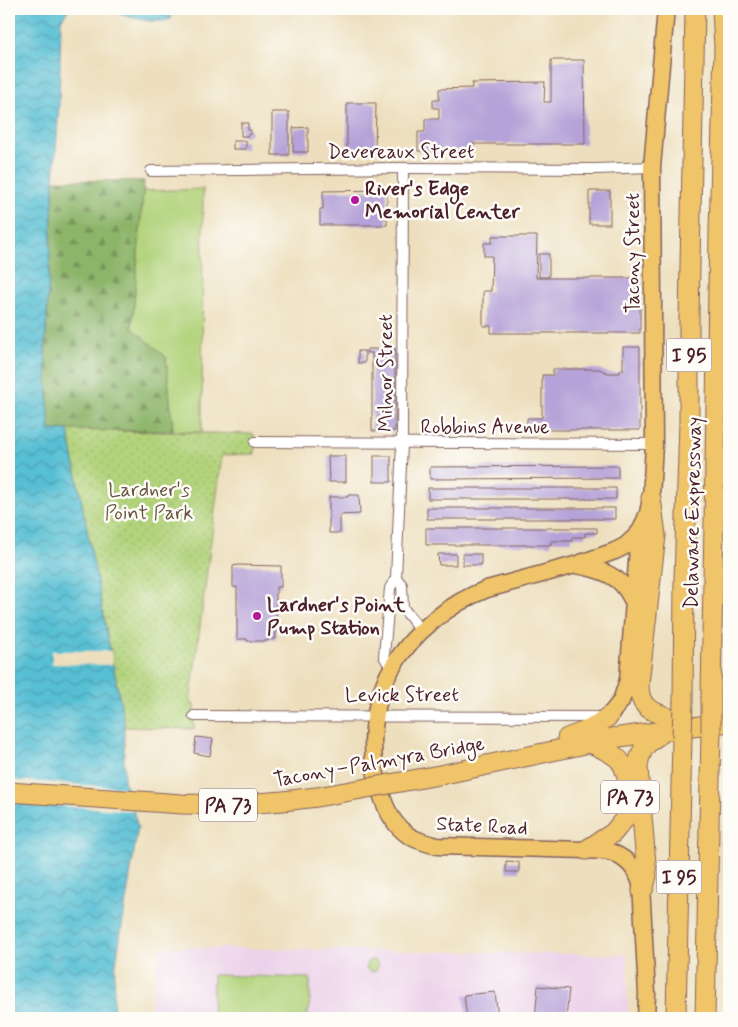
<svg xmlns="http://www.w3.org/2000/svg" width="738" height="1027" viewBox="0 0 738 1027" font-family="Mynerve,sans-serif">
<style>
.built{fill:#ecd1ea}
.green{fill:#b2d37b;stroke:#7e7953}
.forest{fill:url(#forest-firs);stroke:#6c6a4b}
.park{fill:url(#park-dots);stroke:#7e7953}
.water{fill:url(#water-waves);stroke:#506f80}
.pier{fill:#eddfbd}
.building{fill:#b5a2d8}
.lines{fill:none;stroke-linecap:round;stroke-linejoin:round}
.street-casing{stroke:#83625e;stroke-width:12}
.primary-casing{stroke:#83625e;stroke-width:19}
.highway-casing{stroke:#83625e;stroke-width:21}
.street{stroke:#fff;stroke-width:10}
.primary{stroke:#f0c469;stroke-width:16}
.highway{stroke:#f0c469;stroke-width:19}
.highway-bridge-casing{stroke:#83625e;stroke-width:21;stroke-linecap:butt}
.highway-bridge{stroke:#f0c469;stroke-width:19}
.poi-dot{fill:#b5179e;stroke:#fdfcf7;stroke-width:2}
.labels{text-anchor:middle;stroke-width:5;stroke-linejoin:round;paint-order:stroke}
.shield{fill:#fdfcf7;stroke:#806168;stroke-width:1}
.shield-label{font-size:19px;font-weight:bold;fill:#4a1f2b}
.street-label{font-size:20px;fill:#4a1f2b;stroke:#fdfcf7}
.poi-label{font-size:20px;font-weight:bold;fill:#4a1f2b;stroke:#fdfcf7;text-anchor:start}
.park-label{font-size:20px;fill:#695543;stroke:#fdfcf7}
</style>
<defs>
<pattern id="forest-firs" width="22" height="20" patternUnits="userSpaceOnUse" patternTransform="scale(1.25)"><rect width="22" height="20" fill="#8db56b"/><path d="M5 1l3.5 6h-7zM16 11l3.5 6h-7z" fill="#759358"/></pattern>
<pattern id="park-dots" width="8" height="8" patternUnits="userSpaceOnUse" patternTransform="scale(1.25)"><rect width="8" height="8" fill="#b2d37b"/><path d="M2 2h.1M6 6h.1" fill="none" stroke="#9bb56a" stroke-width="1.8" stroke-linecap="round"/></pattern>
<pattern id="water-waves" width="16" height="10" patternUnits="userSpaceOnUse" patternTransform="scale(1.25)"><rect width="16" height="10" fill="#57bfd4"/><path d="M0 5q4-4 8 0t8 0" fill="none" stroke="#4a9bac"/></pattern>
</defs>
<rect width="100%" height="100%" fill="#fdfcf7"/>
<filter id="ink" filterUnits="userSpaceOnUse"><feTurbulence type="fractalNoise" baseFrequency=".02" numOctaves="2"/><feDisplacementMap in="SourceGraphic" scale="10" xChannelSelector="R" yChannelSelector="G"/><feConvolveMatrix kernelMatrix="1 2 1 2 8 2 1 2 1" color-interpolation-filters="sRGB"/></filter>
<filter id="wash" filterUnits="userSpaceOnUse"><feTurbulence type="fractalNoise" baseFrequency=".0096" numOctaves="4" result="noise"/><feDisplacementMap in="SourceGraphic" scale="20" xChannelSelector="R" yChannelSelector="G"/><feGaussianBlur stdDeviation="1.12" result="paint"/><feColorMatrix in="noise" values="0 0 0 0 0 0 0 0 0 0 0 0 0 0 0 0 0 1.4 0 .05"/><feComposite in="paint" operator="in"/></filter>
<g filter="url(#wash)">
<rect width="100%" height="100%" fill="#eddfbd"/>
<!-- built -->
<polygon class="built" points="160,947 627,955 628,1018 149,1018"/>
<!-- green -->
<g class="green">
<polygon points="203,189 202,432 173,431 166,357 132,328 143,191"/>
<circle cx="372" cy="966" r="6"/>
<polygon points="213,975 310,978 310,1000 307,1018 212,1018"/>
</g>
<!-- forest -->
<polygon class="forest" points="54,180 144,181 132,328 166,357 173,431 50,430 45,349"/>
<!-- park -->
<polygon class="park" points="68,430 254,434 255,454 222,455 190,703 194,704 194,729 124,727 124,722"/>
<!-- water -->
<g class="water">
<polygon points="9,9 69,9 61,20 59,105 54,180 45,349 50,430 68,430 124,722 124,780 138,827 115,969 113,1018 9,1018"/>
<path d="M106,9H171V19C155,26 121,15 106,9Z"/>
</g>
<!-- pier -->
<g class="pier">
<polygon points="52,651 111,651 113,665 52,664"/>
<polygon points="9,780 129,788 133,800 132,811 9,802"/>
</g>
<g id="blocks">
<!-- building -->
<g class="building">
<polygon points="551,60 584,60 585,144 473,144 473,150 418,151 418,132 425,132 425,119 439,119 439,108 433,108 433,100 439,100 439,89 472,88 472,83 545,82 544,102 551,102"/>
<polygon points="347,103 376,103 375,152 347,152"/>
<rect x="272" y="112" width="17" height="43"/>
<polygon points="241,123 248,123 248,130 251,130 251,134 248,134 248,136 241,136"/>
<polygon points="308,127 308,152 293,152 293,128"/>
<rect x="233" y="141" width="13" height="8"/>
<polygon points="387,190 387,225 320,225 320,209 323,209 323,191"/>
<rect x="589" y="191" width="21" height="33"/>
<polygon points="492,236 537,236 536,278 640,278 640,333 491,333 491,326 483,326 483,291 491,291 492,256 484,256 484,243 492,243"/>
<rect x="539" y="254" width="10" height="23"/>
<polygon points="623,347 640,347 640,430 529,430 529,432 527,432 527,418 542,418 542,375 553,375 553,369 599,369 608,373 620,373 620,370 623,370"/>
<polygon points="367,349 395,349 395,431 372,431 372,353 367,353"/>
<rect x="358" y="351" width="7" height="12"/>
<polygon points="328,456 346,456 346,482 329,482"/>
<rect x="374" y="456" width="17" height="26"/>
<polygon points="618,466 618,478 430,479 430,467"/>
<rect x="428" y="488" width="188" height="11"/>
<polygon points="348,495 359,495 360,514 340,515 340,533 329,533 329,497 348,497"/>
<rect x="427" y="508" width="188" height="11"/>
<polygon points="426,528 597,528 597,533 585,533 585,537 572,537 572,541 551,541 551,545 426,545"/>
<polygon points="438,554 456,554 456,565 439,565"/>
<rect x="463" y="554" width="18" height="11"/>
<polygon points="238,565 281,566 281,587 276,587 276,639 268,639 268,641 247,641 247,639 237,639 237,587 233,587 233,566"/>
<polygon points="196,737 213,739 210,756 194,753"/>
<polygon points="506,861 519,862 519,872 506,872"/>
<polygon points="538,986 569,989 566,1018 535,1018"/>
<polygon points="495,992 498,1018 467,1018 464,995"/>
</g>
</g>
</g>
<g filter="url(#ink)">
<use href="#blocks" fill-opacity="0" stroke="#83625e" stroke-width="1"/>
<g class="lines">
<!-- street casing -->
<g class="street-casing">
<g id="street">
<polyline points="151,171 403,168 595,169 652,167"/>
<polyline points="255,442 654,444"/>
<polyline points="396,578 402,585 403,608 421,631"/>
<polyline points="391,668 384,656 390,588 396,578 402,443 403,168"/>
<polyline points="194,716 603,717"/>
</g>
</g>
<!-- primary casing -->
<g class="primary-casing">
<g id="primary">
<path d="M576,565C593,568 615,573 625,588C629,593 632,599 635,605"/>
<polyline points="609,716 621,701 628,680 638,548 641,530"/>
<path d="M646,1018L647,994L641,884C637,870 627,859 613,853C605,850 594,851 586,850L437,846C427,843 416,841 408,835C382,818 373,771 373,742C374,718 379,689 392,668C412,633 450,603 487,589L575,565L615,551L625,546L635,537L641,530L648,513L651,498L654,444L652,167L666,9"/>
</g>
</g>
<!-- highway casing -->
<g class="highway-casing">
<g id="highway">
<path d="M651,498L656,535L639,684C639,706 648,710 667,717"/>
<polyline points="711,696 719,232 724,47 722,9"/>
<polyline points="683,701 684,579 689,422 689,317 695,9"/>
<polyline points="567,738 591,729 609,716"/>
<path d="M590,743C619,756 626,759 629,792"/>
<polyline points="445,774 590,743 605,739 729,722"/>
<polyline points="586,850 613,833 631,811"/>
<path d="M642,891L644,887L647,876L638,767C640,747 649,741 665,731"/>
<polyline points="676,1018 682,737"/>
<polyline points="705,1018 711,732"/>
</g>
</g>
<!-- street -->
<use href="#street" class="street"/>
<!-- primary -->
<use href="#primary" class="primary"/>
<!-- highway -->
<use href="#highway" class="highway"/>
<!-- highway-bridge casing -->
<g class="highway-bridge-casing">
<g id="highway-bridge">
<polyline points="711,696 711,732"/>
<polyline points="682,737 683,701"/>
<polyline points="9,792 182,804 233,805 283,801 317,797 445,774"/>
</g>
</g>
<!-- highway-bridge -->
<use href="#highway-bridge" class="highway-bridge"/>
</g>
</g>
<!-- markers -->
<g class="poi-dot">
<circle cx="355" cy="200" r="5"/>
<circle cx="257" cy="616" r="5"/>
</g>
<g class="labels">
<!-- shield labels -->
<g class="shield">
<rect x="666.5" y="338.5" width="45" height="33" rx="4"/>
<rect x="601" y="780.5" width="58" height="33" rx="4"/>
<rect x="199" y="788.5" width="58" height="33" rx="4"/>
<rect x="656.5" y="860.5" width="45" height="33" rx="4"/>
</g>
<g class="shield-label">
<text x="689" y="362">I 95</text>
<text x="630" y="804">PA 73</text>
<text x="228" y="812">PA 73</text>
<text x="679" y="884">I 95</text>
</g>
<!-- street labels -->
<g class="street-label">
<text x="401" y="158">Devereaux Street</text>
<text transform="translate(632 253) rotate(-90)" y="7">Tacony Street</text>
<text transform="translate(385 373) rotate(-90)" y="7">Milnor Street</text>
<text x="485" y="433">Robbins Avenue</text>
<text transform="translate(692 513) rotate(-89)" y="7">Delaware Expressway</text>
<text x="402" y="701">Levick Street</text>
<text transform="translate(379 761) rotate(-10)" y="7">Tacony–Palmyra Bridge</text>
<text transform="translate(482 825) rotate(3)" y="7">State Road</text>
</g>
<!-- poi labels -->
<g class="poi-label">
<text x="365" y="195">River's Edge<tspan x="365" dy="23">Memorial Center</tspan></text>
<text x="267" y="611">Lardner's Point<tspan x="267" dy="23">Pump Station</tspan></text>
</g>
<!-- park labels -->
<g class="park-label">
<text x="149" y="496">Lardner's<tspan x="149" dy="23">Point Park</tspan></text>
</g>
</g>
<!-- margin -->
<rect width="738" height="1027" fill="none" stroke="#fdfcf7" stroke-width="30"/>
</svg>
